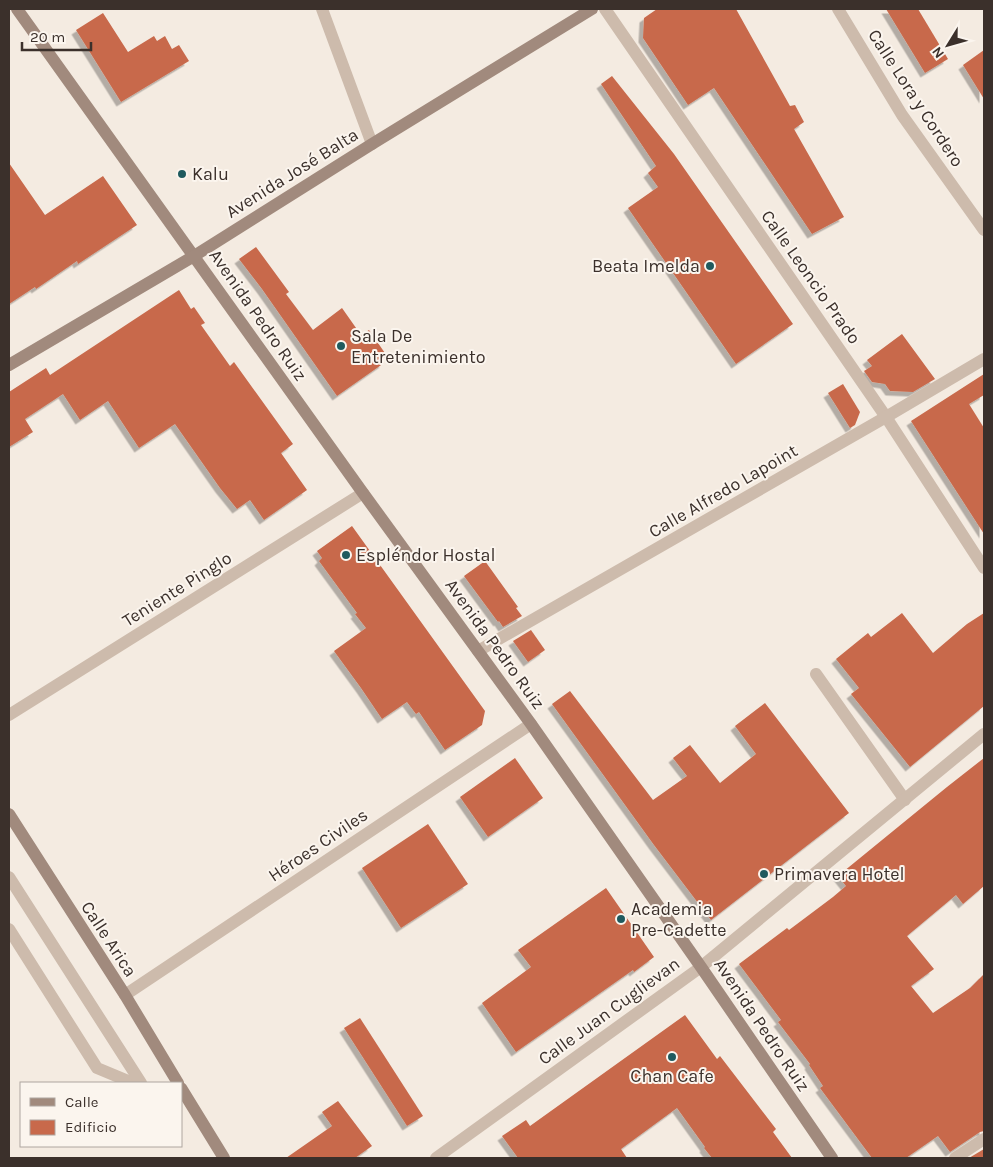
<svg xmlns="http://www.w3.org/2000/svg" width="993" height="1167" viewBox="0 0 993 1167" font-family="Karla,sans-serif">
<style>
.building{fill:#c8694b;filter:url(#shadow)}
.lines{fill:none;stroke-linecap:round;stroke-linejoin:round}
.lane{stroke:#cdbbac;stroke-width:12}
.street{stroke:#cdbbac;stroke-width:12}
.secondary{stroke:#a18a7d;stroke-width:12}
.poi-dot{fill:#1f5a5e;stroke:#fbf5ee;stroke-width:2}
.labels{text-anchor:middle;stroke-width:4;stroke-linejoin:round;paint-order:stroke}
.street-label{font-size:18px;fill:#3b302b;stroke:#fbf5ee}
.poi-label{font-size:18px;fill:#3b302b;stroke:#fbf5ee;text-anchor:start}
</style>
<defs>
<filter id="shadow"><feDropShadow dx="-4.5" dy="4.5" stdDeviation="0" flood-color="#0004"/></filter>
</defs>
<rect width="100%" height="100%" fill="#f4ebe1"/>
<!-- building -->
<g class="building">
<polygon points="657,9 736,9 790,106 795,105 804,122 794,129 844,217 812,234 714,88 688,105 643,38 644,18"/>
<polygon points="886,9 918,9 948,59 925,73"/>
<polygon points="103,13 128,52 154,36 157,41 165,36 172,49 179,45 189,61 121,102 76,30"/>
<polygon points="984,50 984,99 963,65"/>
<polygon points="612,76 674,154 793,324 736,364 628,208 658,187 648,173 656,166 601,84"/>
<polygon points="9,163 45,215 103,176 137,225 78,264 77,261 36,289 35,287 9,304"/>
<polygon points="256,247 289,292 286,294 313,330 342,308 361,335 369,330 387,356 381,360 384,363 337,396 262,289 239,259"/>
<polygon points="179,290 191,309 194,307 205,323 201,325 230,366 234,362 293,444 281,453 307,490 264,520 250,500 237,509 220,488 175,424 139,448 108,401 80,420 63,394 25,419 33,432 9,447 9,392 46,368 50,375"/>
<polygon points="902,334 935,379 913,392 890,391 885,384 872,382 864,371 872,366 867,360"/>
<polygon points="984,374 984,395 969,404 984,428 984,534 911,421"/>
<polygon points="843,384 860,412 855,425 850,428 828,393"/>
<polygon points="352,526 485,711 482,725 445,750 419,712 416,714 407,702 382,719 361,688 334,651 366,628 355,614 357,613 319,561 322,558 317,551"/>
<polygon points="485,561 518,607 516,608 522,616 503,627 499,621 498,622 464,576"/>
<polygon points="902,613 933,653 967,624 984,613 984,706 910,767 851,694 859,688 836,659 868,633 871,637"/>
<polygon points="531,630 545,650 528,662 513,641"/>
<polygon points="570,691 653,800 687,776 673,758 690,745 720,783 756,754 735,726 765,703 849,813 711,920 654,845 552,704"/>
<polygon points="515,758 543,798 488,837 460,797"/>
<polygon points="984,758 984,886 963,904 956,895 907,936 934,969 911,986 933,1013 970,988 984,974 984,1131 980,1132 950,1152 938,1136 906,1158 872,1158 820,1088 823,1086 809,1065 810,1064 778,1022 781,1020 739,964 787,928 789,930 833,897 846,886 838,876 947,787"/>
<polygon points="428,824 468,884 401,928 362,868"/>
<polygon points="606,888 654,957 634,972 633,970 516,1052 482,1003 531,967 518,950"/>
<polygon points="685,1015 717,1059 720,1056 776,1129 773,1132 792,1158 712,1158 704,1148 705,1147 677,1108 621,1149 627,1158 518,1158 502,1136 526,1120 530,1126"/>
<polygon points="360,1018 423,1116 407,1126 344,1028"/>
<polygon points="338,1101 372,1146 355,1158 286,1158 332,1126 322,1112"/>
<polygon points="984,1149 984,1158 969,1158"/>
</g>
<g class="lines">
<!-- lane -->
<g class="lane">
<polyline points="816,674 905,800"/>
<polyline points="9,929 97,1068 133,1083"/>
</g>
<!-- street -->
<g class="street">
<polyline points="322,9 372,144"/>
<polyline points="605,9 886,417 984,568"/>
<polyline points="838,9 902,115 984,230"/>
<polyline points="478,651 886,417 984,359"/>
<polyline points="9,715 363,493"/>
<polyline points="9,877 141,1083"/>
<polyline points="125,995 531,724"/>
<polyline points="436,1158 701,967 984,734"/>
<polyline points="955,1158 984,1139"/>
</g>
<!-- secondary -->
<g class="secondary">
<polyline points="17,9 363,493 531,724 701,967 832,1158"/>
<polyline points="9,365 194,256 372,144 592,9"/>
<polyline points="9,814 125,995 178,1083"/>
<polyline points="181,1088 224,1158"/>
</g>
</g>
<!-- markers -->
<g class="poi-dot">
<circle cx="182" cy="174" r="5"/>
<circle cx="710" cy="266" r="5"/>
<circle cx="341" cy="346" r="5"/>
<circle cx="346" cy="555" r="5"/>
<circle cx="764" cy="874" r="5"/>
<circle cx="621" cy="919" r="5"/>
<circle cx="672" cy="1057" r="5"/>
</g>
<g class="labels">
<!-- street labels -->
<g class="street-label">
<text transform="translate(916 98) rotate(57)" y="6">Calle Lora y Cordero</text>
<text transform="translate(292 173) rotate(-32)" y="6">Avenida José Balta</text>
<text transform="translate(811 277) rotate(55)" y="6">Calle Leoncio Prado</text>
<text transform="translate(258 315) rotate(55)" y="6">Avenida Pedro Ruiz</text>
<text transform="translate(723 491) rotate(-30)" y="6">Calle Alfredo Lapoint</text>
<text transform="translate(177 589) rotate(-32)" y="6">Teniente Pinglo</text>
<text transform="translate(495 644) rotate(54)" y="6">Avenida Pedro Ruiz</text>
<text transform="translate(318 845) rotate(-34)" y="6">Héroes Civiles</text>
<text transform="translate(109 939) rotate(57)" y="6">Calle Arica</text>
<text transform="translate(609 1011) rotate(-36)" y="6">Calle Juan Cuglievan</text>
<text transform="translate(762 1025) rotate(56)" y="6">Avenida Pedro Ruiz</text>
</g>
<!-- poi labels -->
<g class="poi-label">
<text x="192" y="180">Kalu</text>
<text x="700" y="272" text-anchor="end">Beata Imelda</text>
<text x="351" y="342">Sala De<tspan x="351" dy="21">Entretenimiento</tspan></text>
<text x="356" y="561">Espléndor Hostal</text>
<text x="774" y="880">Primavera Hotel</text>
<text x="631" y="915">Academia<tspan x="631" dy="21">Pre-Cadette</tspan></text>
<text x="672" y="1082" text-anchor="middle">Chan Cafe</text>
</g>
</g>
<!-- border -->
<rect width="993" height="1167" fill="none" stroke="#3b302b" stroke-width="20"/>
<!-- legend -->
<rect x="20" y="1082" width="162" height="65" fill="#fbf5ee" stroke="#aea6a0"/>
<rect x="30" y="1098" width="25" height="8" fill="#a18a7d" stroke="#aea6a0"/>
<text x="65" y="1107" font-size="15" fill="#3b302b">Calle</text>
<rect x="30" y="1120" width="25" height="15" fill="#c8694b" stroke="#aea6a0"/>
<text x="65" y="1132" font-size="15" fill="#3b302b">Edificio</text>
<!-- north arrow -->
<g transform="translate(948 45) rotate(233)" stroke="#fbf5ee" stroke-width="4" paint-order="stroke">
<path d="M0-4L9 19L0 12L-9 19Z" fill="#3b302b"/>
<text y="-8" font-size="14" font-weight="bold" text-anchor="middle" fill="#3b302b">N</text>
</g>
<!-- scale -->
<path d="M22 42v8h69v-8" fill="none" stroke="#3b302b" stroke-width="2.5"/>
<text x="30" y="42" font-size="15" fill="#3b302b" stroke="#fbf5ee" stroke-width="4" paint-order="stroke">20 m</text>
</svg>
